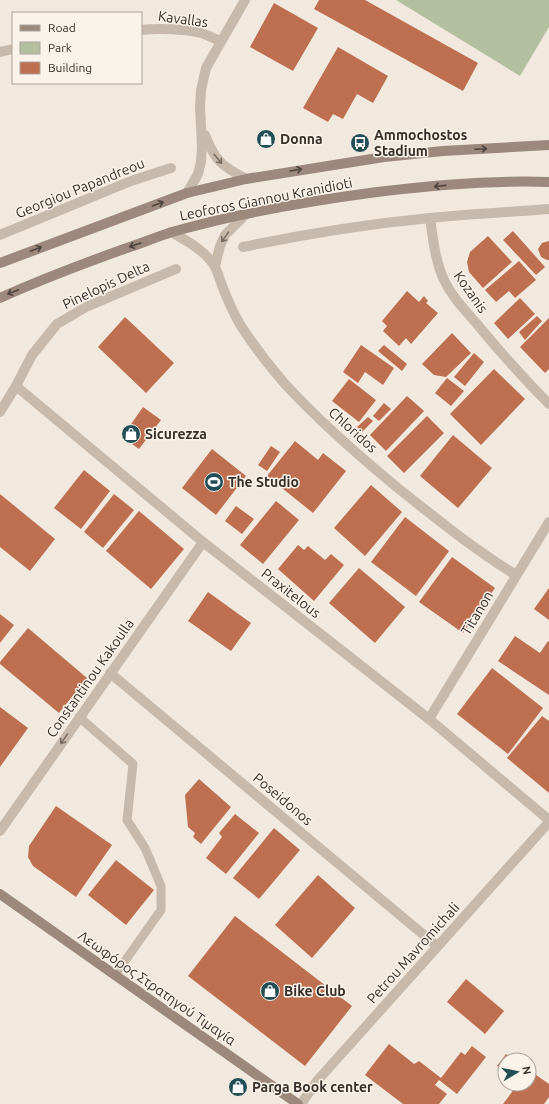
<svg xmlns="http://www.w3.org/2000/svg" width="549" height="1104" viewBox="0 0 549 1104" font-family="Ubuntu,sans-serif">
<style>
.green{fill:#b3bf9f}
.building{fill:#bd6f50}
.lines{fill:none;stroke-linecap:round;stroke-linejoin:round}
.lane{stroke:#c8baab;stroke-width:9}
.street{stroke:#c8baab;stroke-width:10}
.secondary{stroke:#9c897c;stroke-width:10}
.oneway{stroke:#50453e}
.oneway2{stroke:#786d64}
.labels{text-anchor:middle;stroke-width:3;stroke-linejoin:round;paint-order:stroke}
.street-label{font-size:14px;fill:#362e2a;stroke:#f9f3ea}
.poi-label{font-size:14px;font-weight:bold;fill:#362e2a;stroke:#f9f3ea;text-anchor:start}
</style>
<rect width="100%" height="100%" fill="#f1e9de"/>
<!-- green -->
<polygon class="green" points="396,0 549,0 549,27 520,76"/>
<!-- building -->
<g class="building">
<polygon points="319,0 365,0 478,63 463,91 314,9"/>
<polygon points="274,3 318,28 293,71 250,47"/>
<polygon points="338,47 388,76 373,103 357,94 343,119 333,114 328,122 303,108"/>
<polygon points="513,231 545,267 536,275 503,240"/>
<polygon points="488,236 512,262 483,288 469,272 467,262 470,252"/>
<polygon points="549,241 549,260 547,260 541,257 538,249 542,243"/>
<polygon points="519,261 536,280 515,298 509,291 496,302 485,290"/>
<polygon points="407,291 419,302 424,296 428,301 426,303 438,313 411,344 406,338 399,346 383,331 387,326 382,321"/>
<polygon points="520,298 535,314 508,339 494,323"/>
<polygon points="537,316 542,321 525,340 519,332"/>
<polygon points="125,317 174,363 146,393 98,347"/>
<polygon points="549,318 549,369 545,373 520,347"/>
<polygon points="452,333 471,353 446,377 434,375 422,364"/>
<polygon points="361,345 394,368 383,385 365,372 358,383 343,372"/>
<polygon points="384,345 407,364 402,371 378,351"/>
<polygon points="474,353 484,362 465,386 454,377"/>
<polygon points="494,369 525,399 481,445 450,414"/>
<polygon points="447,378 464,391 451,406 435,393"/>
<polygon points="349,379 376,400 359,422 332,401"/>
<polygon points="407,396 424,411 386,451 370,435"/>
<polygon points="384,403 391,409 379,421 373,416"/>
<polygon points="143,407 161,420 139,449 122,437"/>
<polygon points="427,416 444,433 404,473 387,456"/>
<polygon points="368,417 373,421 362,432 357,427"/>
<polygon points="453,435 492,468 458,508 420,476"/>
<polygon points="295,441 318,460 323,453 346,471 313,513 267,476"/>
<polygon points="271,446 280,452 267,471 258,465"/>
<polygon points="212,449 246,476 216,515 182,488"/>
<polygon points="84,470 110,491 81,529 54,508"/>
<polygon points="371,485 402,512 365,556 334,528"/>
<polygon points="0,494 55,539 30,571 0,547"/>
<polygon points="114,494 134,510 103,548 84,532"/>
<polygon points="276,501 299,520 263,564 240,545"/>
<polygon points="236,506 254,519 242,534 225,521"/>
<polygon points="139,511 184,549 151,589 106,551"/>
<polygon points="405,517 449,551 416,596 371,562"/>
<polygon points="298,545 304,550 308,546 325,560 331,554 344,565 314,601 278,569"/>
<polygon points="452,557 495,588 463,633 419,602"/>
<polygon points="359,568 405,607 375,643 329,603"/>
<polygon points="549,588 549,620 534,609"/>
<polygon points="208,592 251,623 231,651 188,621"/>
<polygon points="0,614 14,625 0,643"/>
<polygon points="28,628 87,678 59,713 0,664 0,662"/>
<polygon points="515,636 540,653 548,641 549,642 549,695 498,661"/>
<polygon points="492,668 543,708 508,754 457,714"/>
<polygon points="0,707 28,728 0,767"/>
<polygon points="542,716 549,721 549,793 507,758"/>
<polygon points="199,779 231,807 201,844 193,837 195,833 188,827 185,795"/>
<polygon points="56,806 112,845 76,897 33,866 28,857 29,846"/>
<polygon points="235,814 259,833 226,874 206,858 222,837 219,833"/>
<polygon points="274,828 300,850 259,899 233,878"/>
<polygon points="116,860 154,890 126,925 88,895"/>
<polygon points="318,875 355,908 312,958 275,925"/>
<polygon points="235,916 352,1006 305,1066 188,976"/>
<polygon points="466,979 504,1011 485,1034 447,1002"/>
<polygon points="389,1044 414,1064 419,1061 441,1078 461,1052 465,1055 472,1046 486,1057 457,1094 439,1080 435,1085 447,1094 439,1104 403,1104 365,1075"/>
<polygon points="506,1054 514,1060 505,1060 505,1072 497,1066"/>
<polygon points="529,1070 549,1084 549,1097 544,1104 503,1104 518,1084 529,1084"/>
</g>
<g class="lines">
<!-- lane -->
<polyline class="lane" points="79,717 133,764 127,820 145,848 161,886 161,910 115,975"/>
<!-- street -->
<g class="street">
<path d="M141,30C158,28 184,29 201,33C208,35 214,39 221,41"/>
<polyline points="0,52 13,49"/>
<path d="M205,135C215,161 222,166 246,179"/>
<polyline points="187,193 198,174 201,162 202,146 200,107 201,90 206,68 245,0"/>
<path d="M430,218C433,239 435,260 444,280C452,297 465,310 477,324C500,352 524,379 549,404"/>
<path d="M171,232C187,241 204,250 214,265C218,272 220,281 223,288C228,301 234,314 241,326C254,346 270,367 285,384C320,422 359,456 399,489C438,520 474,549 516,575"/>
<polyline points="0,235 131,181 171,168"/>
<path d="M243,247C305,234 368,224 430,218C470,214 509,212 549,209"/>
<polyline points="215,266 220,246 225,235 246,214"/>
<polyline points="16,386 203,542 429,719 549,820"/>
<polyline points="0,412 16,386 32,355 57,324 86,307 176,269"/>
<polyline points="110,673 437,946"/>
<polyline points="429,719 549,522"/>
<polyline points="0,831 203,542"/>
<polyline points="301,1104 317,1081 549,822"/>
</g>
<!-- secondary -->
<g class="secondary">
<polyline points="0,263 187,193 246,179 384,157 443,151 549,145"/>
<path d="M0,298C40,280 82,264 124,249C140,244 156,237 172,232C239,213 308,201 377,192C434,185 492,180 549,182"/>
<polyline points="0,894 298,1104"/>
</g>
</g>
<!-- one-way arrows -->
<defs><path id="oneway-shaft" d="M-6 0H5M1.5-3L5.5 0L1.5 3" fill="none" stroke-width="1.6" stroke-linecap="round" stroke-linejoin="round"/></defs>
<g class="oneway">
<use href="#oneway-shaft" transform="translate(481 149) rotate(-3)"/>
<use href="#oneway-shaft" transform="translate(296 170) rotate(-10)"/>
<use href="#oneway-shaft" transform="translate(440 186) rotate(174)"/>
<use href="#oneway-shaft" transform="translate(158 204) rotate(-20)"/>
<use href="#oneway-shaft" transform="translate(135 245) rotate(161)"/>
<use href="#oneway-shaft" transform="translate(36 249) rotate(-21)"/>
<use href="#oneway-shaft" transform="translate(13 292) rotate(158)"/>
</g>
<g class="oneway2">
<use href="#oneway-shaft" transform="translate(218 159) rotate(50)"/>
<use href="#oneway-shaft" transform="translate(225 237) rotate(125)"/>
<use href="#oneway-shaft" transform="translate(64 739) rotate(125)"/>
</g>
<!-- icons -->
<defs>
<g id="shop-disc" transform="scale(1)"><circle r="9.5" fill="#224f55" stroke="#f9f3ea"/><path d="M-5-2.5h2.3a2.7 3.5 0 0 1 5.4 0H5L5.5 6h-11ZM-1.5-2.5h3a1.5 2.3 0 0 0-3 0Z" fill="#fff"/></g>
<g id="bus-disc" transform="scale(1)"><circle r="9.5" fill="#224f55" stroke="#f9f3ea"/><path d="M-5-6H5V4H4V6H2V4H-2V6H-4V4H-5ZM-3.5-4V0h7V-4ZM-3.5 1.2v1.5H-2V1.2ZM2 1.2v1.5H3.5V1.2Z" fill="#fff"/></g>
<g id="stadium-disc" transform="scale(1)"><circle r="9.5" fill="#224f55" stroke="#f9f3ea"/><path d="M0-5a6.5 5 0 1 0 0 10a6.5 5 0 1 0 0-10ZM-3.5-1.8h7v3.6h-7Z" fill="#fff"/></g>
</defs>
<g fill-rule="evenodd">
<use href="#shop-disc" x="266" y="139"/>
<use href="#bus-disc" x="360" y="143"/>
<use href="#shop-disc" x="131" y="434"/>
<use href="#stadium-disc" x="214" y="482"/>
<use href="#shop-disc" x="270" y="991"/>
<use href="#shop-disc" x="238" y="1087"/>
</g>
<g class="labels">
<!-- street labels -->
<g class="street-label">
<text transform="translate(183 19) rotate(8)" y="5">Kavallas</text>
<text transform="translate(80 188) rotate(-22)" y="5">Georgiou Papandreou</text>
<text transform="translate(266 199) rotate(-11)" y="5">Leoforos Giannou Kranidioti</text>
<text transform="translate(106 285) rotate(-25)" y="5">Pinelopis Delta</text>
<text transform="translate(471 292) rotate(55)" y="5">Kozanis</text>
<text transform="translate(353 430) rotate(42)" y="5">Chloridos</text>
<text transform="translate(291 593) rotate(38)" y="5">Praxitelous</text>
<text transform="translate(477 613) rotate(-59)" y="5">Titanon</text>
<text transform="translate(90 678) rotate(-55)" y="5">Constantinou Kakoulla</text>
<text transform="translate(283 799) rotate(40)" y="5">Poseidonos</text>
<text transform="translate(413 953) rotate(-48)" y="5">Petrou Mavromichali</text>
<text transform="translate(157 988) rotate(35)" y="5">Λεωφόρος Στρατηγού Τιμαγία</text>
</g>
<!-- poi labels -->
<g class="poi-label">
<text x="374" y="140">Ammochostos<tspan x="374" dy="16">Stadium</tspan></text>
<text x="280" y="144">Donna</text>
<text x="145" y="439">Sicurezza</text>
<text x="228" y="487">The Studio</text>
<text x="284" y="996">Bike Club</text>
<text x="252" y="1092">Parga Book center</text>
</g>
</g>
<!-- legend -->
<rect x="12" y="12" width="130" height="72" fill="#f9f3ea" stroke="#aba49d"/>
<rect x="20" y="25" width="20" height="6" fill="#9c897c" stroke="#aba49d"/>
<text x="48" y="32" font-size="12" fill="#362e2a">Road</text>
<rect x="20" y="42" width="20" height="12" fill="#b3bf9f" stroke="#aba49d"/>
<text x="48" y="52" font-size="12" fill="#362e2a">Park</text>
<rect x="20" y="62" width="20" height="12" fill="#bd6f50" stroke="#aba49d"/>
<text x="48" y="72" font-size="12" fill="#362e2a">Building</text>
<!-- north arrow -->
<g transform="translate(517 1072) rotate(80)"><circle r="19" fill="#f9f3ea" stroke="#aba49d"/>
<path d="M0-3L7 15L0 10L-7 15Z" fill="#224f55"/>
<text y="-6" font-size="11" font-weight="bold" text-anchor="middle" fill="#362e2a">N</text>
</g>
</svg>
